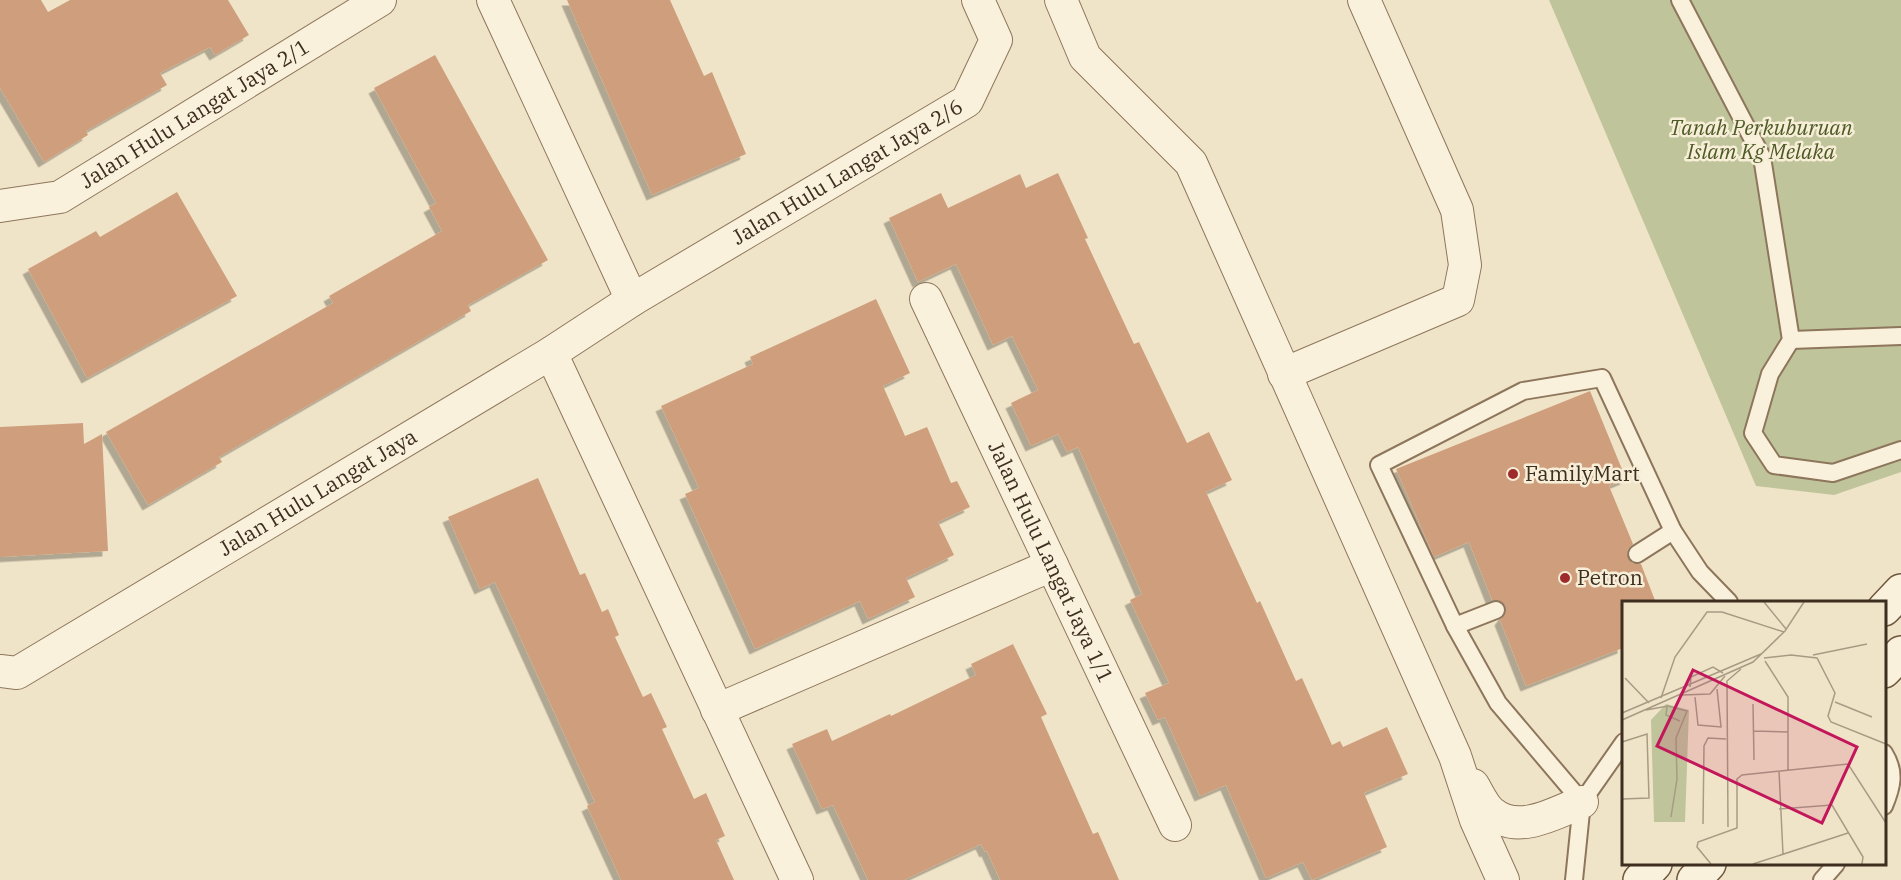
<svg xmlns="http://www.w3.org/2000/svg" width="1901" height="880" viewBox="0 0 1901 880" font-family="'IBM Plex Serif',serif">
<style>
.cemetery{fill:#bfc49a}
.building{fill:#cf9f7d;filter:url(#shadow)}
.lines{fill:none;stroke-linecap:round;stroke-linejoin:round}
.service-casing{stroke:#8d765c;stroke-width:20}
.minor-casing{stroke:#8d765c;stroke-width:34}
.secondary-casing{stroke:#6f573f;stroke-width:36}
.service{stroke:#faf1dc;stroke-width:16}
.minor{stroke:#faf1dc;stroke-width:32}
.secondary{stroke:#faf1dc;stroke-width:33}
.poi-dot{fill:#9e2a2b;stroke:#f7eed8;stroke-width:2}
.labels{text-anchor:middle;stroke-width:5;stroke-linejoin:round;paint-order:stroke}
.street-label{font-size:21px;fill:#3d2e20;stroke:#f7eed8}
.park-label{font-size:21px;font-style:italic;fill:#4d5a26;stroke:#f7eed8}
.poi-label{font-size:21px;fill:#3d2e20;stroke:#f7eed8;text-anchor:start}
.inset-road{fill:none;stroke:#a89b85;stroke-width:1.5}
.view{fill:#c2185b;fill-opacity:0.15;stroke:#c2185b;stroke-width:3}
.inset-edge{fill:none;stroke:#3d2e20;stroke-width:3}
</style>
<defs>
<filter id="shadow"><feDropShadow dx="-5.5" dy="5.5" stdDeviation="0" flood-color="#0004"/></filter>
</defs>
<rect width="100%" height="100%" fill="#f0e4c8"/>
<!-- cemetery -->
<polygon class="cemetery" points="1549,0 1901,0 1901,472 1834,495 1756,486"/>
<!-- building -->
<g class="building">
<polygon points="0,0 41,0 48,12 70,0 228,0 249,35 215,55 210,47 160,73 167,85 86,131 88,135 44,162 0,88"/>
<polygon points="567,0 670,0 704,76 712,72 746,154 652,195"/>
<polygon points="435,55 548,260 468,305 471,311 219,457 222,462 148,505 106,432 333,303 329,296 442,231 429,207 436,203 374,88"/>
<polygon points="1058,173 1088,238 1085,239 1134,344 1139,342 1187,443 1209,432 1232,480 1206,492 1257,603 1260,601 1296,681 1302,678 1332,745 1340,741 1343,747 1387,727 1408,774 1364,793 1387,847 1312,880 1303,862 1266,878 1226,785 1200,796 1165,717 1158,720 1145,693 1169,683 1130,600 1142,594 1078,447 1067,452 1058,434 1031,446 1011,403 1038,390 1012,336 993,345 956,264 918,282 889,218 941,193 948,208 1020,174 1026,188"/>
<polygon points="177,192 237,296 87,378 28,269 96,231 100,237"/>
<polygon points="876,299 910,373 883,386 905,436 927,427 951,483 957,481 970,507 938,522 954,555 906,578 915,597 868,619 860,601 755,649 685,494 699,488 661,406 753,364 750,357"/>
<polygon points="1590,391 1626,479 1609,486 1633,544 1628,549 1627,555 1632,563 1641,564 1656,603 1623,603 1623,648 1526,686 1500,620 1506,612 1506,606 1498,600 1492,600 1469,542 1434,557 1396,469"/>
<polygon points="83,423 84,444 102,434 108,551 0,557 0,427"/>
<polygon points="538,478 580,575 585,573 602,612 608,609 619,635 615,637 643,697 651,693 667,727 662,729 694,799 706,793 725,836 716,840 734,880 621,880 587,806 595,802 495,582 480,589 448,517"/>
<polygon points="1013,644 1047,714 1041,717 1093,834 1098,832 1119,880 1000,880 987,851 985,852 981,844 904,880 868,880 833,805 822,809 792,744 827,729 832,741 890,714 891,716 976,675 971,664"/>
</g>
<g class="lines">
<!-- service casing -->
<g class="service-casing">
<g id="service">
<polyline points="1680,0 1762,157 1791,340 1770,374 1753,433 1774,465 1833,473 1901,450"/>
<polyline points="1791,340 1901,336"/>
<polyline points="1637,554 1673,531"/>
<polyline points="1455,626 1496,610"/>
<path d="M1884,753C1896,772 1892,787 1884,806"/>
<polyline points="1582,802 1498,703 1455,626 1379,465 1523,391 1602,378 1673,531 1700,572 1729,602"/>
<polyline points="1574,880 1582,802 1624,742"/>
<polyline points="1822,880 1836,864"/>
</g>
</g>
<!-- minor casing -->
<g class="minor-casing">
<g id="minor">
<polyline points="493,0 632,300"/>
<polyline points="1061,0 1085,57 1191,163 1455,756 1476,820 1503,880"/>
<path id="s1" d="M0,206L60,197L380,0"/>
<path id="s2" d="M926,299L1175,825"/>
<polyline points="551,353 797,880"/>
<polyline points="1284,374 1458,300 1465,265 1457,210 1364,0"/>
<path id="s3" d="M0,671L17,673L551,353L632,300L967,101L996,40L978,0"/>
<polyline points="717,710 1052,565"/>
<path d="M1473,785C1478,793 1484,807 1492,813C1518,835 1555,813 1582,802"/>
</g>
</g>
<!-- secondary casing -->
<g class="secondary-casing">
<g id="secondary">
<polyline points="1884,609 1901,591"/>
<polyline points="1884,671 1901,653"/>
<polyline points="1640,880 1655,864"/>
<polyline points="1694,880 1709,864"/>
</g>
</g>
<!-- service -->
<use href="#service" class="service"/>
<!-- minor -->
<use href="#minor" class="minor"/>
<!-- secondary -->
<use href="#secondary" class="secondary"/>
</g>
<!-- markers -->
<g class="poi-dot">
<circle cx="1513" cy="474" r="6"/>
<circle cx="1565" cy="578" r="6"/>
</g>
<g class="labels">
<!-- street labels -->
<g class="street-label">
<text dy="7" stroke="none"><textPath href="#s1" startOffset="219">Jalan Hulu Langat Jaya 2/1</textPath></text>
<text dy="7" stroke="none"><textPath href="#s3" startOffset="987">Jalan Hulu Langat Jaya 2/6</textPath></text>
<text dy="7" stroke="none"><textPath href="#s3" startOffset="368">Jalan Hulu Langat Jaya</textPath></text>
<text dy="7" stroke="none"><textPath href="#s2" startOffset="291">Jalan Hulu Langat Jaya 1/1</textPath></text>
</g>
<!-- park labels -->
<g class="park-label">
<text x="1761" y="135">Tanah Perkuburuan<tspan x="1761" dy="24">Islam Kg Melaka</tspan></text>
</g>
<!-- poi labels -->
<g class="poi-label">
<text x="1525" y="481">FamilyMart</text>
<text x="1577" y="585">Petron</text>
</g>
</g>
<!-- overview -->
<g transform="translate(1622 601)">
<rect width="264" height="264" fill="#f0e4c8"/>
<path d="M44,103L67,109L63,221H32L29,119Z" fill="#bfc49a"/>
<path class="inset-road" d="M142,1L164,28M191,54L245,43M142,57L169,54L195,57L213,92L206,115L209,121L264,143M143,60L166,96V169M3,77L27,102M68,86L69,76L91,66L101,72M60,94L88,93L103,75M73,96L76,124L99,126L95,88M39,97L53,56L85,11H100L162,31M213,101L250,116M131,103L132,159M45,106L44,114L58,120M24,109L46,105L65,110L54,137L55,178L49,216M0,112L139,53M0,119L131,61L163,30L182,1M132,130L166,131M0,141L25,133L27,197L0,198M157,170L161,253M157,208L210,204L241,256L240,263M81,223L82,145L86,137L104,138M106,226L105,80L119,68M89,263L75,246L76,241L115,227V178L120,174L226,163L264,222M131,263L226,232"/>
<path class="view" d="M71,69L235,146L200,222L35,145Z"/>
<rect width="264" height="264" class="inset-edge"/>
</g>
</svg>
